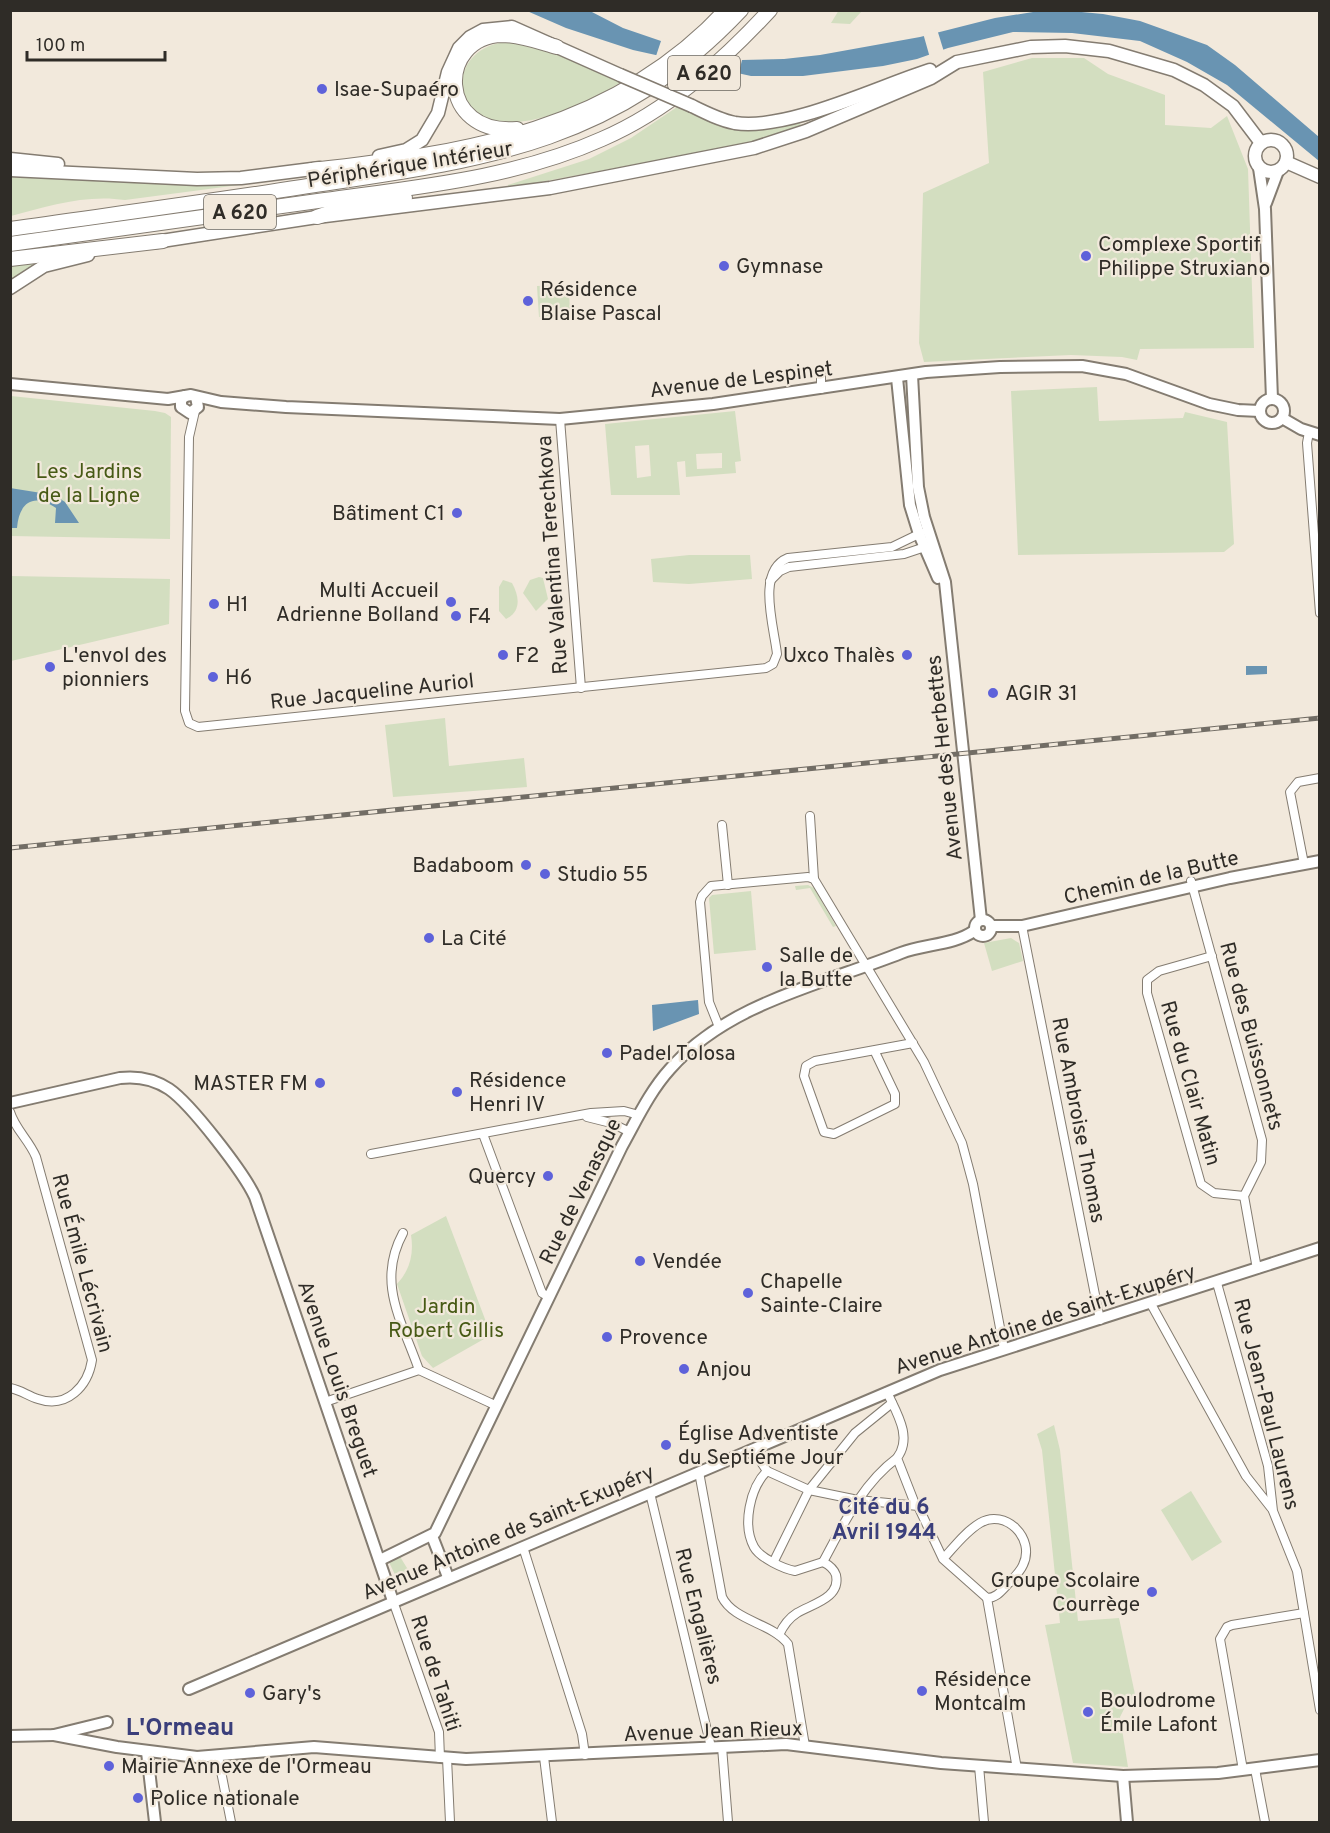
<svg xmlns="http://www.w3.org/2000/svg" width="1330" height="1833" viewBox="0 0 1330 1833" font-family="Overpass,sans-serif">
<style>
.green{fill:#d3dec0;fill-rule:evenodd}
.water{fill:#6994b2}
.pier{fill:#f2e9dc}
.lines{fill:none;stroke-linecap:round;stroke-linejoin:round}
.street-casing{stroke:#847c71;stroke-width:10}
.secondary-casing{stroke:#847c71;stroke-width:14}
.primary-casing{stroke:#847c71;stroke-width:15}
.highway-casing{stroke:#847c71;stroke-width:16}
.street{stroke:#fff;stroke-width:8}
.secondary{stroke:#fff;stroke-width:10}
.primary{stroke:#fff;stroke-width:12}
.highway{stroke:#fff;stroke-width:14}
.rail-casing{stroke:#726d65;stroke-width:5}
.rail{stroke:#f2e9dc;stroke-width:3;stroke-dasharray:9;stroke-linecap:butt}
.primary-bridge-casing{stroke:#847c71;stroke-width:15;stroke-linecap:butt}
.primary-bridge{stroke:#fff;stroke-width:12}
.poi-dot{fill:#5e62da;stroke:#f2e9dc;stroke-width:2}
.labels{text-anchor:middle;stroke-width:4.5;stroke-linejoin:round;paint-order:stroke}
.shield{fill:#f2e9dc;stroke:#6a655d;stroke-width:1.5}
.shield-label{font-size:20px;font-weight:bold;fill:#2f2c27}
.poi-label{font-size:21px;fill:#2f2c27;stroke:#f2e9dc;text-anchor:start}
.street-label{font-size:21px;fill:#2f2c27;stroke:#f2e9dc}
.park-label{font-size:21px;fill:#475a15;stroke:#f2e9dc}
.neighbourhood-label{font-size:22px;font-weight:bold;fill:#3b3f7b;stroke:#f2e9dc}
.quarter-label{font-size:24px;font-weight:bold;fill:#3b3f7b;stroke:#f2e9dc}
</style>
<rect width="100%" height="100%" fill="#f2e9dc"/>
<!-- green -->
<g class="green">
<polygon points="839,10 862,10 862,11 850,24 831,23"/>
<path d="M509,42L553,53L621,82C590,102 528,131 491,120C446,107 455,44 509,42Z"/>
<polygon points="1032,58 1084,58 1108,74 1165,95 1165,125 1211,128 1227,116 1248,169 1254,348 1140,349 1137,360 1122,357 1071,355 924,362 919,343 923,193 989,163 983,72"/>
<path d="M677,107C729,131 743,134 800,123L801,126L761,141L508,188V185L589,159L631,138Z"/>
<path d="M10,176L183,185L262,182L125,200C87,194 47,206 11,216Z"/>
<polygon points="54,257 11,281 10,266"/>
<polygon points="569,285 570,318 539,317 537,286"/>
<polygon points="1097,387 1099,421 1183,418 1185,412 1227,422 1234,544 1224,552 1018,555 1011,391"/>
<polygon points="11,396 155,411 165,413 171,417 170,539 11,536"/>
<path d="M735,411L741,461L735,462L736,473L686,477L685,461L677,462L680,495H611L605,424ZM649,445L651,476L637,478L635,446ZM722,453V468L697,469L696,454Z"/>
<polygon points="689,555 750,555 752,579 689,584 653,582 651,559"/>
<polygon points="11,576 170,579 169,624 11,661"/>
<polygon points="539,577 543,578 548,599 536,611 523,593 530,580"/>
<path d="M503,580L512,583C519,596 522,611 506,619L499,611V587Z"/>
<polygon points="445,718 449,766 524,758 527,787 393,797 385,725"/>
<polygon points="808,885 814,888 836,926 833,927 810,888 796,890 795,886"/>
<polygon points="751,891 756,950 714,954 709,898 712,895"/>
<polygon points="1011,938 1019,943 1023,961 992,971 984,943"/>
<path d="M446,1216L491,1335L433,1368L422,1356L397,1284C410,1270 414,1254 411,1235Z"/>
<polygon points="1054,1425 1060,1450 1078,1621 1119,1618 1137,1704 1125,1707 1120,1717 1128,1767 1073,1763 1045,1625 1060,1623 1042,1450 1037,1434"/>
<polygon points="1191,1491 1222,1542 1192,1561 1161,1510"/>
<polygon points="399,1555 407,1568 417,1577 404,1585 398,1581 388,1560"/>
</g>
<!-- water -->
<g class="water">
<polygon points="527,11 590,11 623,28 661,41 742,60 784,59 820,55 920,37 995,18 1033,12 1071,11 1103,14 1140,21 1207,45 1235,65 1319,137 1319,161 1227,85 1187,62 1140,41 1072,33 1013,32 948,48 917,59 883,66 803,76 751,76 633,50 566,28"/>
<path d="M10,488L54,495L65,502L79,523H55L56,508C33,492 19,503 17,528H11Z"/>
<polygon points="1246,666 1267,666 1267,674 1246,675"/>
<polygon points="698,1000 699,1014 653,1031 652,1005"/>
</g>
<!-- pier -->
<g class="pier">
<polygon points="937,29 944,52 930,58 923,33"/>
<polygon points="662,38 743,56 738,76 655,59"/>
</g>
<g class="lines">
<!-- street casing -->
<g class="street-casing">
<g id="street">
<polyline points="821,374 821,389"/>
<path d="M195,411L189,437L185,711L189,723L198,727L766,668L773,664L777,654C774,626 756,571 788,558L892,547L921,533"/>
<polyline points="560,419 581,688"/>
<polyline points="1309,432 1307,443 1320,613"/>
<polyline points="770,581 780,571 789,567 904,554 928,546"/>
<polyline points="810,816 814,879"/>
<polyline points="722,825 728,885"/>
<polyline points="1304,864 1290,792 1298,782 1320,778"/>
<polyline points="1191,881 1262,1140 1261,1162 1244,1196 1257,1269"/>
<polyline points="1022,926 1100,1320"/>
<polyline points="1212,956 1159,971 1147,980 1147,993 1201,1184 1214,1193 1244,1196"/>
<polyline points="719,1027 709,1002 700,902 702,896 711,886 808,877 814,879 924,1062 962,1143 973,1184 1004,1349"/>
<polyline points="875,1052 895,1094 895,1104 834,1134 824,1132 804,1076 806,1066 815,1061 913,1043"/>
<path d="M10,1112C15,1129 29,1140 36,1157L92,1360C88,1386 67,1409 38,1399C28,1396 21,1390 10,1388"/>
<polyline points="587,1117 611,1123 630,1132"/>
<polyline points="483,1134 542,1293 549,1297"/>
<polyline points="371,1154 591,1113 624,1111 639,1115"/>
<path d="M403,1233C376,1283 402,1321 419,1370"/>
<polyline points="1217,1283 1268,1466 1273,1511 1297,1571 1320,1710"/>
<polyline points="1151,1304 1246,1476 1272,1509"/>
<path d="M887,1392C896,1412 913,1437 897,1458L915,1504"/>
<polyline points="325,1402 419,1370 497,1406"/>
<path d="M753,1450L767,1471C750,1488 742,1525 754,1547C760,1558 784,1569 795,1571L823,1562C843,1525 862,1484 897,1458"/>
<path d="M767,1471L809,1490L858,1500L918,1506L943,1559L987,1598C997,1598 1002,1590 1009,1583C1014,1577 1020,1572 1023,1565C1036,1538 1005,1508 980,1523C965,1532 954,1547 943,1559"/>
<path d="M699,1472L722,1597C734,1621 772,1623 788,1644L805,1746"/>
<polyline points="650,1493 711,1747"/>
<polyline points="523,1547 582,1734 585,1755"/>
<polyline points="774,1561 809,1490 855,1433 892,1403"/>
<polyline points="987,1598 1017,1769"/>
<polyline points="393,1601 439,1732 440,1758"/>
<path d="M779,1635C783,1626 789,1618 797,1613C812,1604 841,1598 836,1575C834,1569 829,1565 823,1562"/>
<polyline points="722,1747 728,1822"/>
<polyline points="218,1756 231,1822"/>
<polyline points="544,1757 552,1822"/>
<polyline points="447,1758 450,1822"/>
<polyline points="979,1766 984,1822"/>
<polyline points="1255,1769 1265,1822"/>
<polyline points="1243,1770 1220,1639 1227,1627 1232,1625 1304,1613"/>
</g>
</g>
<!-- secondary casing -->
<g class="secondary-casing">
<g id="secondary">
<polyline points="1259,168 1265,209 1272,399"/>
<polyline points="1266,203 1278,171"/>
<polyline points="912,375 918,487 924,517 945,582 981,920"/>
<polyline points="897,378 910,505 919,534 938,578"/>
<polyline points="10,384 168,399 191,395 221,402 286,407 560,419 713,404 926,372 1000,367 1082,366 1126,374 1209,404 1238,410 1260,411"/>
<polyline points="185,396 181,400 181,407 190,413 198,407 196,397"/>
<circle cx="1272" cy="411" r="12"/>
<polyline points="1282,418 1301,429 1320,435"/>
<circle cx="983" cy="928" r="8"/>
<polyline points="991,926 1022,926 1230,878 1320,861"/>
<path d="M10,1103L120,1078C137,1076 154,1079 169,1089C191,1104 244,1173 255,1197L393,1601"/>
<polyline points="432,1536 448,1577"/>
<path d="M380,1560L435,1533L622,1146C637,1119 650,1091 670,1069C728,1003 823,984 901,953C924,944 954,945 974,931"/>
<polyline points="189,1689 940,1370 1320,1248"/>
<polyline points="54,1735 117,1747 197,1757 314,1747 466,1759 786,1744 941,1763 1123,1776 1218,1773 1320,1760"/>
<polyline points="10,1736 54,1735 107,1722"/>
<polyline points="147,1752 155,1822"/>
<polyline points="1123,1776 1127,1822"/>
</g>
</g>
<!-- primary casing -->
<g class="primary-casing">
<g id="primary">
<path d="M692,106C706,113 720,120 735,123C788,131 879,86 930,70"/>
<circle cx="1271" cy="156" r="16"/>
<polyline points="379,156 406,150 422,140 438,113 448,72 459,48 470,37 483,30 512,27 620,75"/>
<polyline points="10,159 58,164"/>
<polyline points="1286,162 1320,177"/>
<polyline points="10,170 197,179 241,178 320,168"/>
<polyline points="155,242 317,217 550,188 754,148 806,131 931,78 957,62 1031,47 1065,46 1109,51 1174,70 1204,85 1233,106 1261,143"/>
<polyline points="10,288 44,266 88,255"/>
</g>
</g>
<!-- highway casing -->
<g class="highway-casing">
<g id="highway">
<path d="M517,129C437,136 437,37 502,35C520,35 539,42 557,47"/>
<path d="M312,170C466,153 615,130 726,10"/>
<polyline points="317,217 338,210 405,198"/>
<path d="M10,229C108,215 205,202 302,187C478,161 612,147 741,10"/>
<path d="M10,244C115,229 220,215 325,200C418,187 515,178 602,139C667,111 722,62 770,10"/>
<polyline points="10,259 163,241"/>
</g>
</g>
<!-- street -->
<use href="#street" class="street"/>
<!-- secondary -->
<use href="#secondary" class="secondary"/>
<!-- primary -->
<use href="#primary" class="primary"/>
<!-- highway -->
<use href="#highway" class="highway"/>
<!-- rail casing -->
<g class="rail-casing">
<polyline id="rail" points="10,848 1320,718"/>
</g>
<!-- rail -->
<use href="#rail" class="rail"/>
<!-- primary-bridge casing -->
<g class="primary-bridge-casing">
<polyline id="primary-bridge" points="620,75 692,106"/>
</g>
<!-- primary-bridge -->
<use href="#primary-bridge" class="primary-bridge"/>
</g>
<!-- markers -->
<g class="poi-dot">
<circle cx="322" cy="89" r="6"/>
<circle cx="1086" cy="256" r="6"/>
<circle cx="724" cy="266" r="6"/>
<circle cx="528" cy="301" r="6"/>
<circle cx="457" cy="513" r="6"/>
<circle cx="451" cy="602" r="6"/>
<circle cx="214" cy="604" r="6"/>
<circle cx="456" cy="616" r="6"/>
<circle cx="503" cy="655" r="6"/>
<circle cx="907" cy="655" r="6"/>
<circle cx="50" cy="667" r="6"/>
<circle cx="213" cy="677" r="6"/>
<circle cx="993" cy="693" r="6"/>
<circle cx="526" cy="865" r="6"/>
<circle cx="545" cy="874" r="6"/>
<circle cx="429" cy="938" r="6"/>
<circle cx="767" cy="967" r="6"/>
<circle cx="607" cy="1053" r="6"/>
<circle cx="320" cy="1083" r="6"/>
<circle cx="457" cy="1092" r="6"/>
<circle cx="548" cy="1176" r="6"/>
<circle cx="640" cy="1261" r="6"/>
<circle cx="748" cy="1293" r="6"/>
<circle cx="607" cy="1337" r="6"/>
<circle cx="684" cy="1369" r="6"/>
<circle cx="666" cy="1445" r="6"/>
<circle cx="1152" cy="1592" r="6"/>
<circle cx="922" cy="1691" r="6"/>
<circle cx="250" cy="1693" r="6"/>
<circle cx="1088" cy="1712" r="6"/>
<circle cx="109" cy="1766" r="6"/>
<circle cx="138" cy="1798" r="6"/>
</g>
<g class="labels">
<!-- shield labels -->
<g class="shield">
<rect x="668" y="56" width="72" height="34" rx="4.5"/>
<rect x="204" y="195" width="72" height="34" rx="4.5"/>
</g>
<g class="shield-label">
<text x="704" y="80">A 620</text>
<text x="240" y="219">A 620</text>
</g>
<!-- poi labels -->
<g class="poi-label">
<text x="334" y="96">Isae-Supaéro</text>
<text x="1098" y="251">Complexe Sportif<tspan x="1098" dy="24">Philippe Struxiano</tspan></text>
<text x="736" y="273">Gymnase</text>
<text x="540" y="296">Résidence<tspan x="540" dy="24">Blaise Pascal</tspan></text>
<text x="445" y="520" text-anchor="end">Bâtiment C1</text>
<text x="439" y="597" text-anchor="end">Multi Accueil<tspan x="439" dy="24">Adrienne Bolland</tspan></text>
<text x="226" y="611">H1</text>
<text x="468" y="623">F4</text>
<text x="62" y="662">L'envol des<tspan x="62" dy="24">pionniers</tspan></text>
<text x="515" y="662">F2</text>
<text x="895" y="662" text-anchor="end">Uxco Thalès</text>
<text x="225" y="684">H6</text>
<text x="1005" y="700">AGIR 31</text>
<text x="514" y="872" text-anchor="end">Badaboom</text>
<text x="557" y="881">Studio 55</text>
<text x="441" y="945">La Cité</text>
<text x="779" y="962">Salle de<tspan x="779" dy="24">la Butte</tspan></text>
<text x="619" y="1060">Padel Tolosa</text>
<text x="469" y="1087">Résidence<tspan x="469" dy="24">Henri IV</tspan></text>
<text x="308" y="1090" text-anchor="end">MASTER FM</text>
<text x="536" y="1183" text-anchor="end">Quercy</text>
<text x="652" y="1268">Vendée</text>
<text x="760" y="1288">Chapelle<tspan x="760" dy="24">Sainte-Claire</tspan></text>
<text x="619" y="1344">Provence</text>
<text x="696" y="1376">Anjou</text>
<text x="678" y="1440">Église Adventiste<tspan x="678" dy="24">du Septiéme Jour</tspan></text>
<text x="1140" y="1587" text-anchor="end">Groupe Scolaire<tspan x="1140" dy="24">Courrège</tspan></text>
<text x="934" y="1686">Résidence<tspan x="934" dy="24">Montcalm</tspan></text>
<text x="262" y="1700">Gary's</text>
<text x="1100" y="1707">Boulodrome<tspan x="1100" dy="24">Émile Lafont</tspan></text>
<text x="121" y="1773">Mairie Annexe de l'Ormeau</text>
<text x="150" y="1805">Police nationale</text>
</g>
<!-- street labels -->
<g class="street-label">
<text transform="translate(410 164) rotate(-9)" y="7">Périphérique Intérieur</text>
<text transform="translate(741 379) rotate(-7)" y="7">Avenue de Lespinet</text>
<text transform="translate(552 555) rotate(-94)" y="7">Rue Valentina Terechkova</text>
<text transform="translate(372 691) rotate(-6)" y="7">Rue Jacqueline Auriol</text>
<text transform="translate(944 758) rotate(-96)" y="7">Avenue des Herbettes</text>
<text transform="translate(1151 877) rotate(-13)" y="7">Chemin de la Butte</text>
<text transform="translate(1252 1036) rotate(75)" y="7">Rue des Buissonnets</text>
<text transform="translate(1191 1083) rotate(74)" y="7">Rue du Clair Matin</text>
<text transform="translate(1079 1120) rotate(79)" y="7">Rue Ambroise Thomas</text>
<text transform="translate(580 1191) rotate(-64)" y="7">Rue de Venasque</text>
<text transform="translate(83 1263) rotate(75)" y="7">Rue Émile Lécrivain</text>
<text transform="translate(1045 1319) rotate(-18)" y="7">Avenue Antoine de Saint-Exupéry</text>
<text transform="translate(338 1379) rotate(71)" y="7">Avenue Louis Breguet</text>
<text transform="translate(1267 1404) rotate(76)" y="7">Rue Jean-Paul Laurens</text>
<text transform="translate(508 1532) rotate(-23)" y="7">Avenue Antoine de Saint-Exupéry</text>
<text transform="translate(699 1616) rotate(76)" y="7">Rue Engalières</text>
<text transform="translate(436 1673) rotate(72)" y="7">Rue de Tahiti</text>
<text transform="translate(713 1731) rotate(-2)" y="7">Avenue Jean Rieux</text>
</g>
<!-- park labels -->
<g class="park-label">
<text x="89" y="478">Les Jardins<tspan x="89" dy="24">de la Ligne</tspan></text>
<text x="446" y="1313">Jardin<tspan x="446" dy="24">Robert Gillis</tspan></text>
</g>
<!-- neighbourhood labels -->
<g class="neighbourhood-label">
<text x="884" y="1514">Cité du 6<tspan x="884" dy="25">Avril 1944</tspan></text>
</g>
<!-- quarter labels -->
<g class="quarter-label">
<text x="180" y="1735">L'Ormeau</text>
</g>
</g>
<!-- border -->
<rect width="1330" height="1833" fill="none" stroke="#2f2c27" stroke-width="24"/>
<!-- scale -->
<path d="M27 51v9h138v-9" fill="none" stroke="#2f2c27" stroke-width="3"/>
<text x="36" y="51" font-size="18" fill="#2f2c27" stroke="#f2e9dc" stroke-width="4.5" paint-order="stroke">100 m</text>
</svg>
